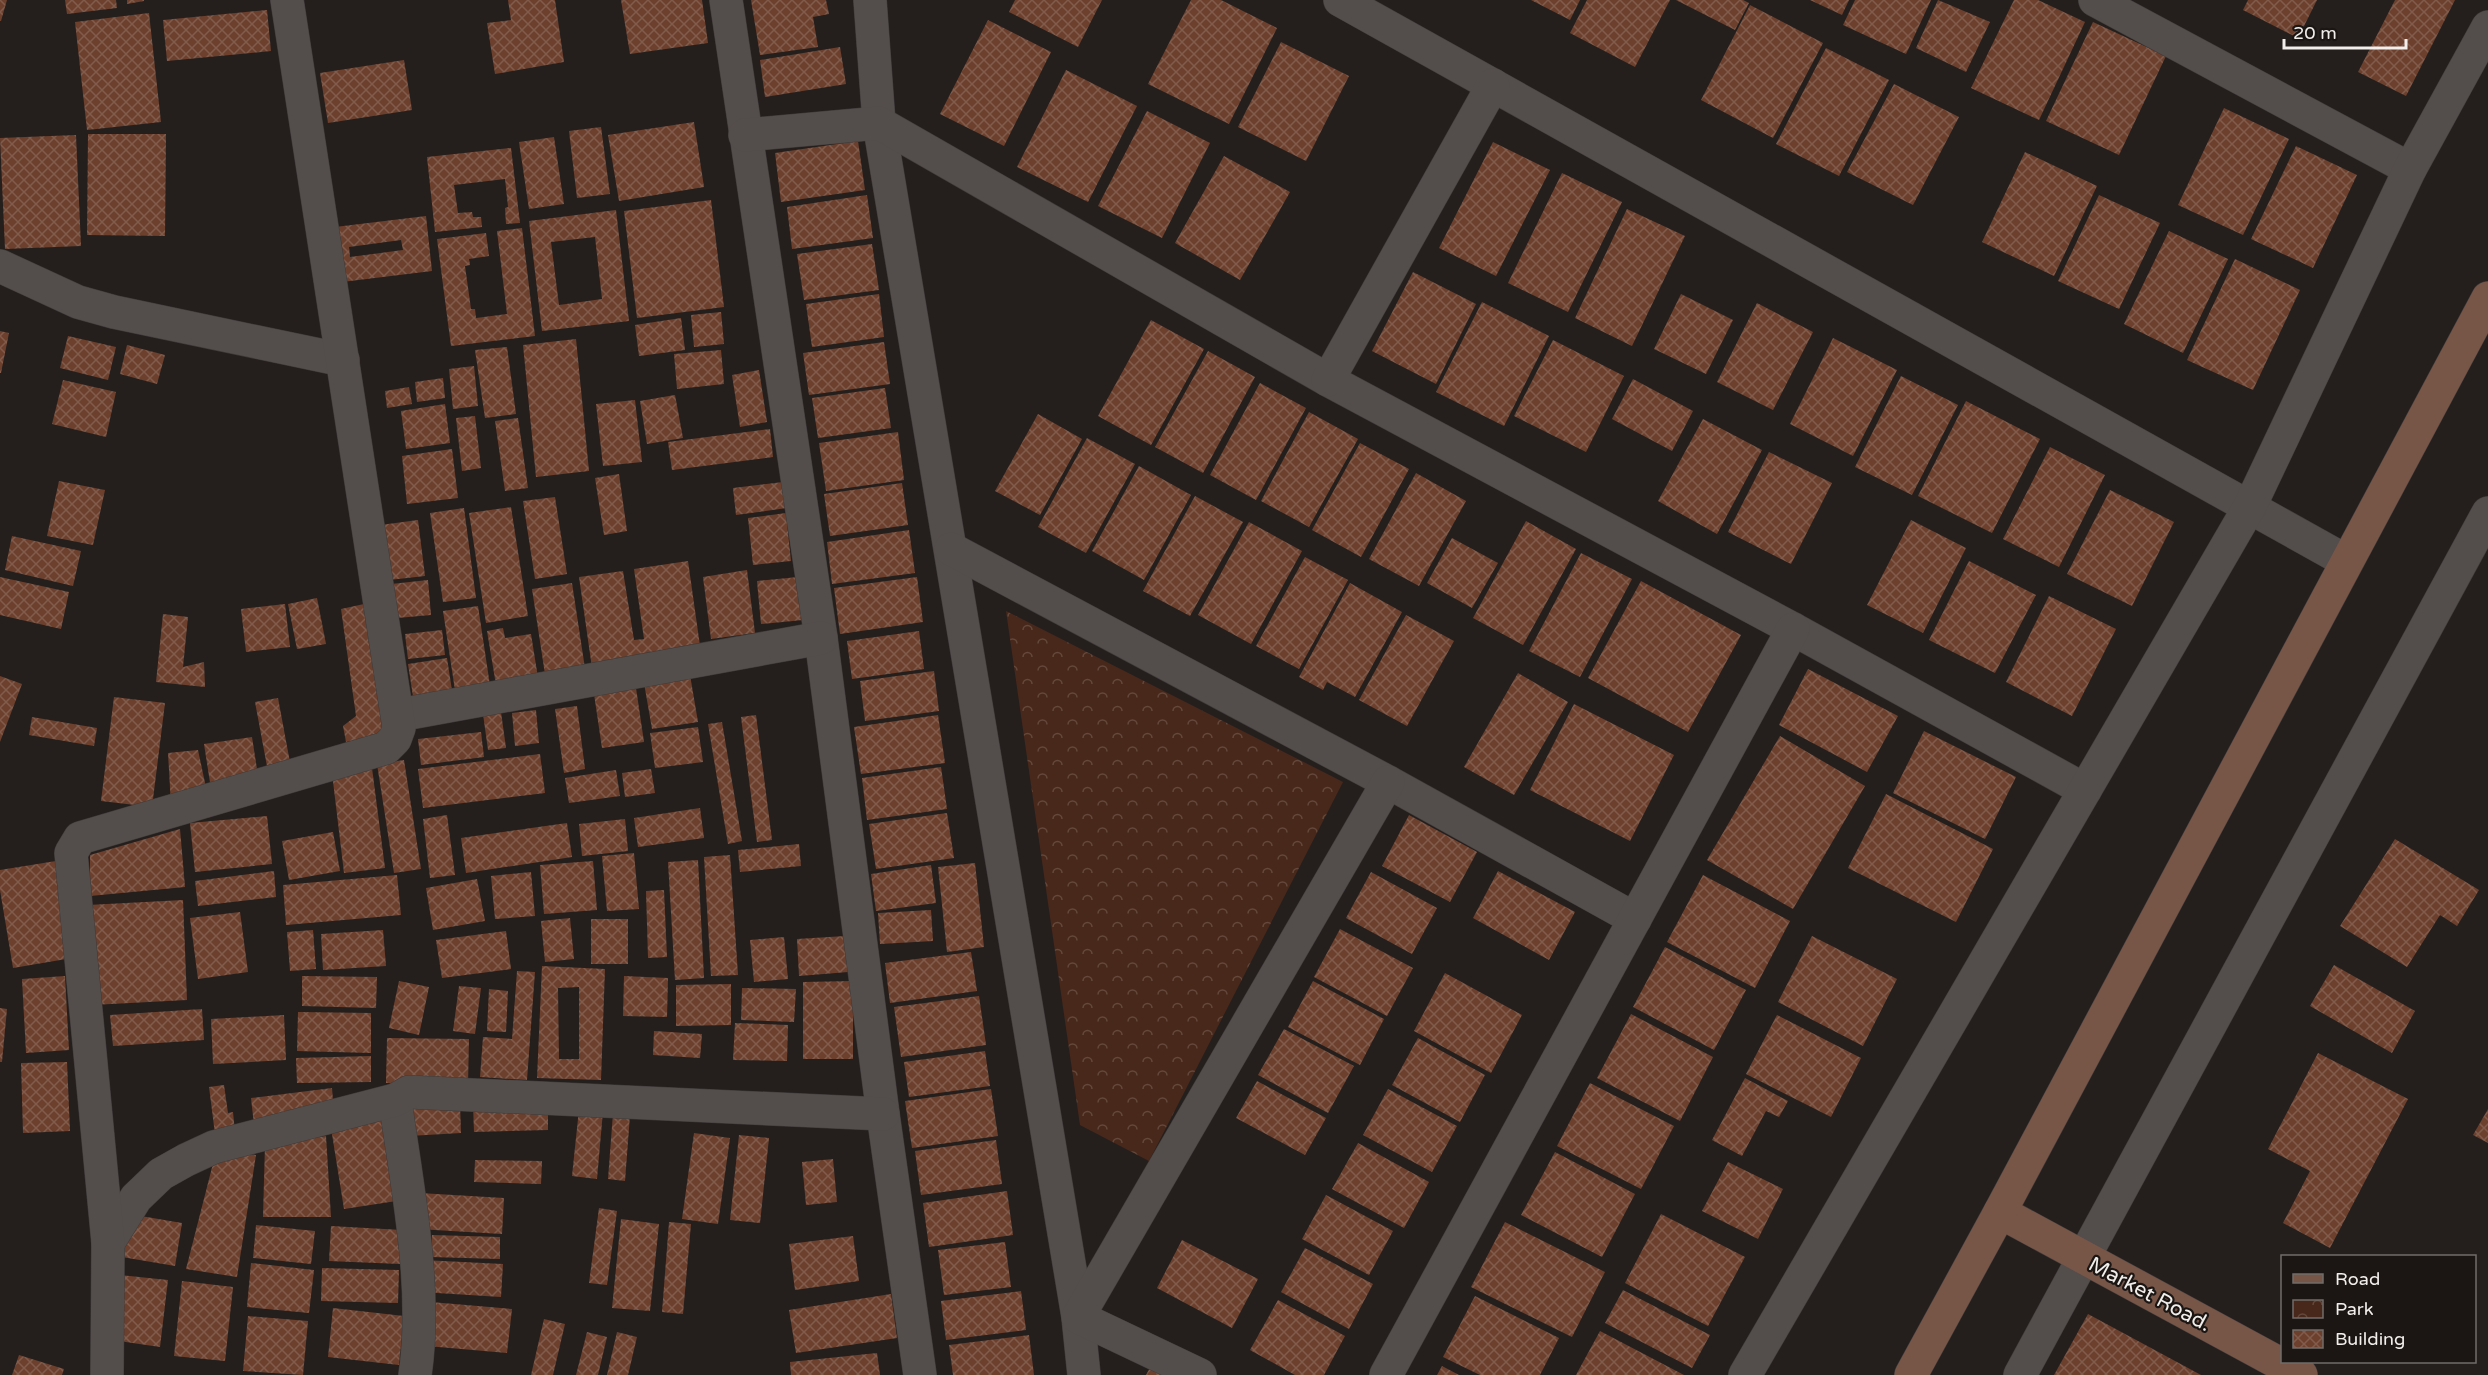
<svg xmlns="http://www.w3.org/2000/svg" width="2488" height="1375" viewBox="0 0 2488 1375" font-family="'Varela Round',sans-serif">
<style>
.park{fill:url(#park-crowns)}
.building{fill:url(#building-cross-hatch);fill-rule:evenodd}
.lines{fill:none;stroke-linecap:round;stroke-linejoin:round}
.street-casing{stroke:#3f3b3a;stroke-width:34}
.secondary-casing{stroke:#3f3b3a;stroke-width:34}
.street{stroke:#534d4b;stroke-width:33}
.secondary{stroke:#775648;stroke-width:33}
.labels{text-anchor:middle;stroke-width:4.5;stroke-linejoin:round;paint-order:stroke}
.street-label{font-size:21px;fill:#f1eeec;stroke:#1b1614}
</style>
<defs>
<pattern id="park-crowns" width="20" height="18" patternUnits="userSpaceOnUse" patternTransform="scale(1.5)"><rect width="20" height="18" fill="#48281a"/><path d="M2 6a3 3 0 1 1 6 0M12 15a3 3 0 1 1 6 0" fill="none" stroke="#63483b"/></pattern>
<pattern id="building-cross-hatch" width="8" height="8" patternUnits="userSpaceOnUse" patternTransform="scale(1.5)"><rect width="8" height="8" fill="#6c402d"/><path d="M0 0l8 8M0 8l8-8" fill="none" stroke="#815c4c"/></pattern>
</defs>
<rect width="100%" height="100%" fill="#241f1d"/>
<!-- park -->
<polygon class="park" points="1006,611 1343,782 1149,1161 1080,1125"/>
<!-- building -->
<g class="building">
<polygon points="0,0 7,0 1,21 0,21"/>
<polygon points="65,0 116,0 117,8 67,14"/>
<polygon points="127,0 144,0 144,1 127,4"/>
<polygon points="508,0 555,0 564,62 495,74 487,23 511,20"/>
<polygon points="621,0 702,0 708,43 630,54"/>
<polygon points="751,0 826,0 829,14 813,17 818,47 760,55"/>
<polygon points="1015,0 1102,0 1078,47 1009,12"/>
<polygon points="1191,0 1221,0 1277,28 1229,124 1148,84"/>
<polygon points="1531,0 1580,0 1570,20"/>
<polygon points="1587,0 1670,0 1635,67 1570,33"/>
<polygon points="1676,0 1743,0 1749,3 1735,30"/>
<polygon points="1810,0 1849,0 1842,15"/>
<polygon points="1855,0 1931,0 1906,54 1843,25"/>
<polygon points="1938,0 1990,22 1966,72 1916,48"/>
<polygon points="2014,0 2038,0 2085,22 2039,120 1971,88"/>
<polygon points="2248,0 2317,0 2298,38 2243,10"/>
<polygon points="2395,0 2455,0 2406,96 2358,72"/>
<polygon points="1750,5 1823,43 1773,138 1701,100"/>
<polygon points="267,10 271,51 167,61 163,20"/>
<polygon points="149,13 161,122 87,130 75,22"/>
<polygon points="988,20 1051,52 1004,146 940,114"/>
<polygon points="2093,22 2166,56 2119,155 2046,121"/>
<polygon points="1281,42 1349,76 1306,161 1238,127"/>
<polygon points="840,47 846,84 765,97 760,60"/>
<polygon points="1826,48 1889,80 1839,176 1776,144"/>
<polygon points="404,60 412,110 328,123 320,73"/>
<polygon points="1066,70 1137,106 1088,202 1017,167"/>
<polygon points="1894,84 1959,117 1913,205 1847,172"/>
<polygon points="2224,108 2289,139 2243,235 2178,205"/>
<polygon points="1147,111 1210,143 1162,238 1098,206"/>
<polygon points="694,122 704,187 619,201 608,135"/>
<polygon points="601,127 610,194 577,198 569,131"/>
<polygon points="88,134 166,134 165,236 87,235"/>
<polygon points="76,135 81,246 5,249 0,138"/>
<polygon points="554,137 564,204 529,209 519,142"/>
<polygon points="858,141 865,190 781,202 775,153"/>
<polygon points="1493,142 1550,170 1496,276 1439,248"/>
<polygon points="2296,146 2357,175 2313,268 2251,239"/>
<polygon points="511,148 520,223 506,224 505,208 508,207 505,179 454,185 458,213 472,212 473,217 481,217 482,227 435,232 427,157"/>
<polygon points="2025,152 2097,186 2054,276 1982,242"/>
<polygon points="1224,156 1290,192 1240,280 1175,243"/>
<polygon points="1562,173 1622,202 1568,312 1508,283"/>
<polygon points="867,195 873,238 792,249 787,207"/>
<polygon points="2099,195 2160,223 2119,309 2058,281"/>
<polygon points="711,200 724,307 637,318 624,211"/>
<polygon points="1627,209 1685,236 1632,346 1575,318"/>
<path d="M616,210L629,321L542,331L529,221ZM595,237L602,299L559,305L551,242Z"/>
<path d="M426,216L432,271L342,282L335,227ZM401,240L403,250L350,257L349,247Z"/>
<polygon points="522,228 535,336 451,346 437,239 486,233 489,256 469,259 470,265 465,266 471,309 475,309 476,318 507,314 497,231"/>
<polygon points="2169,231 2228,259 2183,353 2124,324"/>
<polygon points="872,244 879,290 804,300 797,254"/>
<polygon points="2235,259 2300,290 2253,390 2187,360"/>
<polygon points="1413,272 1476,304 1436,384 1372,351"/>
<polygon points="879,294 884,337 812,347 806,304"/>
<polygon points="1681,294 1733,320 1706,374 1654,349"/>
<polygon points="1482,302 1549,336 1504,426 1436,392"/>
<polygon points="1757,303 1813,332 1773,410 1717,382"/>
<polygon points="721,312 724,344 694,347 691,315"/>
<polygon points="681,318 685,350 639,356 635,325"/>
<polygon points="1151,320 1204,349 1151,445 1098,416"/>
<polygon points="0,331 9,333 1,373 0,373"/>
<polygon points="68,336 116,347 108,380 60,368"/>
<polygon points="1833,338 1897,370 1853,456 1790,424"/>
<polygon points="576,339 589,471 536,477 523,345"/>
<polygon points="1553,340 1624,376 1586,452 1514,416"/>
<polygon points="884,342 890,384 809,395 803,353"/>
<polygon points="127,345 165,355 157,384 120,374"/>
<polygon points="507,347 516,414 485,418 475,350"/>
<polygon points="721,350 724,384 677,389 674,354"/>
<polygon points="1208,351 1255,377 1203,473 1155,447"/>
<polygon points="474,366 478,406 453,409 449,369"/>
<polygon points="759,370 767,422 740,427 732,375"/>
<polygon points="1901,376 1958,405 1912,495 1855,467"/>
<polygon points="443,378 445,398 417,402 415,382"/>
<polygon points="1633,379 1693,411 1672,451 1612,419"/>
<polygon points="63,380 116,392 106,437 52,424"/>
<polygon points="1260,383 1306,408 1256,500 1210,475"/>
<polygon points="409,387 412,404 387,408 385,391"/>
<polygon points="885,388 891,428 818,438 812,398"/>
<polygon points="675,395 683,438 647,444 640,401"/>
<polygon points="635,400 642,462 603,466 596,404"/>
<polygon points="1966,401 2040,439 1992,533 1918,496"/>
<polygon points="445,404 450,443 406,449 401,411"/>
<polygon points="1309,412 1358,439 1309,527 1261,501"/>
<polygon points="1038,414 1082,439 1040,515 995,491"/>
<polygon points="475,416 481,468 462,471 456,418"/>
<polygon points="518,418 528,488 505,491 495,421"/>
<polygon points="1703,419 1762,450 1717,534 1658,501"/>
<polygon points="770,429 773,457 672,470 668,442"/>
<polygon points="898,432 904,480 826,491 819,443"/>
<polygon points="1087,438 1135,464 1086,553 1038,527"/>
<polygon points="1360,443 1409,469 1361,557 1312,530"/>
<polygon points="2050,447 2105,475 2059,567 2003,539"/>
<polygon points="452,449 458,498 407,504 402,456"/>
<polygon points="1769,452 1832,483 1791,564 1728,532"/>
<polygon points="1139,466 1191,495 1144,580 1092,551"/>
<polygon points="1416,473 1466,501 1419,586 1369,559"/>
<polygon points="619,474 627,531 604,535 595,478"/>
<polygon points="59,481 105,490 93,545 47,536"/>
<polygon points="783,482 787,508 736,515 733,488"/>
<polygon points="902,483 908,525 830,536 824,494"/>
<polygon points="2110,490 2174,522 2132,606 2067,574"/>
<polygon points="1195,496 1243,522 1190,616 1143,591"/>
<polygon points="555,497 567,574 535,579 523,501"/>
<polygon points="511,507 528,616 486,623 469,513"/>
<polygon points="464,508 476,598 443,602 430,513"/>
<polygon points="786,513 791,561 753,565 748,518"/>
<polygon points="418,520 425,576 380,581 373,526"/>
<polygon points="1911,520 1966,548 1923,633 1867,605"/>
<polygon points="1526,521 1576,549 1523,645 1473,618"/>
<polygon points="1249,522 1302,551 1251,644 1198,615"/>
<polygon points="909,530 915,573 832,584 827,542"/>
<polygon points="12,536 81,551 73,586 5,570"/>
<polygon points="1452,538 1498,563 1472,608 1427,583"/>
<polygon points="1581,553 1632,579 1580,677 1529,651"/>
<polygon points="1305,557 1348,580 1299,669 1256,646"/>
<polygon points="688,561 701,653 592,668 579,577 623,571 634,640 644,639 634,569"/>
<polygon points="1969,561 2036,595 1995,673 1929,640"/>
<polygon points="747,570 755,633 711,639 703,577"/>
<polygon points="0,577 69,592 61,629 0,615"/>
<polygon points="798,577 803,620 761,624 757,581"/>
<polygon points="917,577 923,622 840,634 834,588"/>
<polygon points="428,580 431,615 386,619 382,585"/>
<polygon points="1641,581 1741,635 1688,732 1588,678"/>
<polygon points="572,583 586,675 546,681 532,589"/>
<polygon points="1350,583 1402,612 1355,697 1327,682 1323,690 1299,677"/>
<polygon points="2049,596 2116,629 2072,716 2006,682"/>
<polygon points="317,598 326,644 297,649 288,604"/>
<polygon points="285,604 290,647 246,652 241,609"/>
<polygon points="364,604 386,735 346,742 343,726 356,716 341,609"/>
<polygon points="478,606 491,692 456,697 443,611"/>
<polygon points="163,614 188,617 183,667 204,662 205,687 156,682"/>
<polygon points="1406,615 1454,641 1407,726 1359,700"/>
<polygon points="503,628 505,638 531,634 539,684 497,691 487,631"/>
<polygon points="442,630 445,655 408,659 405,634"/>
<polygon points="919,631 924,669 852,679 847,641"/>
<polygon points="447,658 453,697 414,703 408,664"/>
<polygon points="1808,669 1898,716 1867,772 1779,725"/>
<polygon points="934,671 939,711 865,721 860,681"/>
<polygon points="1518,673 1568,702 1514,795 1464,767"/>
<polygon points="690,675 698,722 652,729 644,683"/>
<polygon points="0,676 22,684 0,742"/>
<polygon points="636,688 644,742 602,748 594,694"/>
<polygon points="114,697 165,703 152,807 101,801"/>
<polygon points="278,698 292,773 269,777 255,702"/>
<polygon points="1574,704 1674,755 1630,841 1530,790"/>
<polygon points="577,706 585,769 564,773 555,709"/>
<polygon points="536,710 539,743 515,746 512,713"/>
<polygon points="501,712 506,748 488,750 483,714"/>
<polygon points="756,715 772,840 757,842 741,717"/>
<polygon points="938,715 945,763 861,774 854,727"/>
<polygon points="32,717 97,728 94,746 29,735"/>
<polygon points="722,722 742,841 728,844 708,724"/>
<polygon points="698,727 703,762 655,768 650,733"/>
<polygon points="1924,731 2016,777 1985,839 1893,793"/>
<polygon points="481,732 484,757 421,765 418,739"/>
<polygon points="1780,736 1865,786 1793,909 1707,860"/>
<polygon points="252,737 259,782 211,789 204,744"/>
<polygon points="198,750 208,797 171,805 168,753"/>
<polygon points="540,754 545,793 423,808 418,769"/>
<polygon points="404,760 421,869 394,873 377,764"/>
<polygon points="941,767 947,809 867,820 862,778"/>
<polygon points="372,768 385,868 344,873 332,773"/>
<polygon points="651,769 655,793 625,797 622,773"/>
<polygon points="616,770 620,796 569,803 565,778"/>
<polygon points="1886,794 1993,849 1956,922 1848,868"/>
<polygon points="700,808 704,838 638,847 634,818"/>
<polygon points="947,813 954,858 876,869 869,824"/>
<polygon points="447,815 455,875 430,878 423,819"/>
<polygon points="1409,815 1477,852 1450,902 1382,866"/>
<polygon points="267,816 272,864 195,872 190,823"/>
<polygon points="625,819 628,851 582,856 579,824"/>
<polygon points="567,823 572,857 466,873 461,838"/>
<polygon points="180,829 185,887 90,896 90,855"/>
<polygon points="333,832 340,871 289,880 282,841"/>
<polygon points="2395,839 2479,890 2457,926 2440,915 2407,967 2340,926"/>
<polygon points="799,844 801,866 740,872 738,850"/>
<polygon points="634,853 639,909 607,911 602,856"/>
<polygon points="730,855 738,975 711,976 704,857"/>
<polygon points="698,860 704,978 675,980 668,862"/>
<polygon points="56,861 72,958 13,968 0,890 0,870"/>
<polygon points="593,861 597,910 544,914 540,865"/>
<polygon points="975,863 984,947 947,952 938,867"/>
<polygon points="931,865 936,903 876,911 871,874"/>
<polygon points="274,871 276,897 198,906 195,881"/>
<polygon points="1498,871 1575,912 1549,960 1473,918"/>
<polygon points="531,872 535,916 495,919 491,876"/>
<polygon points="1371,872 1437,908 1412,954 1346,918"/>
<polygon points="397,875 401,915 286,925 283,885"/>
<polygon points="1703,875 1790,921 1755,988 1667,942"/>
<polygon points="477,879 485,921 433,930 426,888"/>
<polygon points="664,890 667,957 648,958 646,891"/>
<polygon points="183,900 187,1000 92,1005 88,905"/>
<polygon points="931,910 933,941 880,944 878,913"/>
<polygon points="240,912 248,972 198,979 190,918"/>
<polygon points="570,918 574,959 545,962 541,921"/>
<rect x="591" y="919" width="37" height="45"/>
<polygon points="1340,929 1413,968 1387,1016 1314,977"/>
<polygon points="313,930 316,969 290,971 287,932"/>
<polygon points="383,930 386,966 323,970 321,934"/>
<polygon points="506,931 511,969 442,978 436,940"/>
<polygon points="845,936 848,972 799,976 797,939"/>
<polygon points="1812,936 1897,979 1863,1046 1778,1002"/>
<polygon points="784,937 788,979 754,982 750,940"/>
<polygon points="1665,947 1746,990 1714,1050 1633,1007"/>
<polygon points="971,952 977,991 890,1003 885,963"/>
<polygon points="2334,965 2415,1011 2392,1053 2310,1006"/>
<path d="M542,966L605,969L601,1080L537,1078ZM579,987V1059H559L558,988Z"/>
<polygon points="517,971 535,972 527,1080 480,1077 483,1037 512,1039"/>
<polygon points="1445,973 1522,1015 1491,1073 1414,1031"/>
<polygon points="65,976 69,1050 26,1053 22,979"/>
<polygon points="302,976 377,977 376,1008 302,1006"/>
<polygon points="624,976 668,978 667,1017 623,1016"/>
<polygon points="399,981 429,987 419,1035 389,1028"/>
<polygon points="853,981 853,1059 803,1059 803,982"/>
<polygon points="1313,981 1384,1019 1360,1065 1288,1027"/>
<polygon points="731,984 731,1025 676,1026 676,985"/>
<polygon points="459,986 481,988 475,1034 453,1031"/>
<polygon points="742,988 796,989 794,1022 741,1020"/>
<polygon points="489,989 508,991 506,1032 487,1031"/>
<polygon points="979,996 986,1045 901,1057 894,1007"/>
<polygon points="0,1008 7,1009 2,1062 0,1062"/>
<polygon points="202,1009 204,1040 113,1046 110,1015"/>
<polygon points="298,1012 371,1013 371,1053 297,1051"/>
<polygon points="1631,1014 1713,1057 1680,1121 1597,1078"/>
<polygon points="284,1015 286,1060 213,1064 211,1019"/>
<polygon points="1777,1015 1861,1058 1831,1117 1746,1074"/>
<polygon points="735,1023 788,1025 787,1061 733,1060"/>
<polygon points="1284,1029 1354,1066 1328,1113 1258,1075"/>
<polygon points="654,1031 702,1034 700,1058 653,1055"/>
<polygon points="387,1038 469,1039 468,1084 386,1083"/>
<polygon points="1418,1038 1485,1075 1460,1122 1392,1085"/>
<polygon points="985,1051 990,1086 909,1097 904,1062"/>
<polygon points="2318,1053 2408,1099 2330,1248 2283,1223 2310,1171 2268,1149"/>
<polygon points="371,1056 371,1082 297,1083 296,1058"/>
<polygon points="67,1062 70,1131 23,1133 21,1063"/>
<polygon points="1745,1078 1788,1101 1779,1117 1766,1111 1742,1156 1712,1140"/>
<polygon points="1257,1081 1326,1118 1305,1155 1236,1118"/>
<polygon points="1590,1083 1674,1126 1641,1189 1557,1146"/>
<polygon points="224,1085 228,1113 233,1112 235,1132 215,1134 209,1087"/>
<polygon points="332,1088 334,1112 254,1125 251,1098"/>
<polygon points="991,1089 998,1136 912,1148 905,1101"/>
<polygon points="1388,1089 1457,1126 1432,1172 1363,1135"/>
<polygon points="614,1100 631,1102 625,1181 608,1179"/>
<polygon points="460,1102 461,1133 409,1136 408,1104"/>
<polygon points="548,1103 548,1130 474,1132 473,1105"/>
<polygon points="579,1109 603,1111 597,1179 572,1176"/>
<polygon points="2488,1109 2488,1143 2473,1135"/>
<polygon points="390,1118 403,1200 344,1209 331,1128"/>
<polygon points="694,1133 730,1138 718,1224 682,1219"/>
<polygon points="739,1135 769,1138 760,1223 730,1220"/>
<polygon points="326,1136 331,1217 263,1217 265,1144"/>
<polygon points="996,1140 1002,1184 921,1195 915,1151"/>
<polygon points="1358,1143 1429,1182 1404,1228 1332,1189"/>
<polygon points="217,1148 256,1155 237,1277 186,1269"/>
<polygon points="1555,1152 1635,1194 1602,1257 1521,1215"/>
<polygon points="833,1159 837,1202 806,1205 802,1162"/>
<polygon points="475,1160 542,1161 541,1184 474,1182"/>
<polygon points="1728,1162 1783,1189 1758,1239 1702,1211"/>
<polygon points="1007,1191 1013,1235 929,1247 923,1203"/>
<polygon points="420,1193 504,1198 502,1234 418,1229"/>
<polygon points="1326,1195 1393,1231 1369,1275 1302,1239"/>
<polygon points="599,1208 617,1211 607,1285 589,1283"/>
<polygon points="129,1214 182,1223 175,1266 122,1257"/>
<polygon points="1661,1214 1745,1257 1708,1326 1625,1283"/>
<polygon points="621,1219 659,1224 650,1311 612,1308"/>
<polygon points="669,1222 691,1224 683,1314 662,1312"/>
<polygon points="1505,1222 1605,1272 1572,1337 1471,1287"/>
<polygon points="256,1225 315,1231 311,1264 253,1258"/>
<polygon points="331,1226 402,1230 400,1264 329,1261"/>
<polygon points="432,1235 500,1237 500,1259 431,1257"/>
<polygon points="853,1236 859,1281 795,1290 789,1244"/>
<polygon points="1182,1240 1258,1279 1232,1328 1157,1288"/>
<polygon points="1005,1242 1011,1287 944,1295 938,1250"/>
<polygon points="1305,1248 1373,1284 1349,1329 1281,1292"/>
<polygon points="423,1260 503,1264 501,1297 421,1292"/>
<polygon points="251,1263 314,1270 309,1313 247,1307"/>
<polygon points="322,1268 399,1270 398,1303 321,1301"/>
<polygon points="120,1275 168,1280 160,1347 112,1340"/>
<polygon points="182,1281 233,1287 225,1361 174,1356"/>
<polygon points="1623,1290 1710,1335 1692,1368 1605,1323"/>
<polygon points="1021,1291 1026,1330 946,1340 941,1301"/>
<polygon points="891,1294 897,1338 796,1353 789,1310"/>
<polygon points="1475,1296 1559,1338 1540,1375 1480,1375 1443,1357"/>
<polygon points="1278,1300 1345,1336 1324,1375 1295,1375 1250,1350"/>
<polygon points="431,1302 512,1309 507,1353 427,1346"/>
<polygon points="333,1308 404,1316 399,1365 328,1357"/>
<polygon points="2088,1314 2201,1375 2054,1375"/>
<polygon points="248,1316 308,1321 303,1375 243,1371"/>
<polygon points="544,1319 565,1324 553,1375 531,1375"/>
<polygon points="1600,1331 1684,1375 1576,1375"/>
<polygon points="587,1332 607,1337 598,1375 576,1375"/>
<polygon points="617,1332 637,1337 628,1375 607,1375"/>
<polygon points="1029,1335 1034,1375 953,1375 949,1345"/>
<polygon points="877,1353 880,1375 791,1375 790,1362"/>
<polygon points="19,1355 64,1369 62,1375 12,1375"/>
<polygon points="1152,1364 1173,1375 1146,1375"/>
<polygon points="1442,1366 1459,1375 1437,1375"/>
</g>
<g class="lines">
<!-- street casing -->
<g class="street-casing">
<g id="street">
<polyline points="726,0 821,638 883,1114 920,1375"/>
<polyline points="870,0 879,123 1078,1317 1084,1375"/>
<polyline points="1340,0 2346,561"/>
<polyline points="2095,0 2410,169"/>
<polyline points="745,135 879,123 1328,380 1793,629 2085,790"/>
<polyline points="0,266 78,302 114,312 343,360"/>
<polyline points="1328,380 1493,85"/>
<polyline points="951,549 1388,782 1635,919"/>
<polyline points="399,715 821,638"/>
<path d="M395,1100C407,1186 428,1288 415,1375"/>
<polyline points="108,1243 136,1198 161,1174 186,1160 214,1147 395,1100 409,1092 883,1114"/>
<polyline points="107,1375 108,1243 71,853 80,838 386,748 395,739 399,728 287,0"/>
<polyline points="1200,1375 1078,1317 1388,782"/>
<polyline points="1386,1375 1793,629"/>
<polyline points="1745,1375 2250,506 2410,169 2488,27"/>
<polyline points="2020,1375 2488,513"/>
</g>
</g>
<!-- secondary casing -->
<g class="secondary-casing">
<g id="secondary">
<polyline points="2000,1212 2301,1375"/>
<polyline points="1911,1375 2000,1212 2488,298"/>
</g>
</g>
<!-- street -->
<use href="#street" class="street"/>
<!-- secondary -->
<use href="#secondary" class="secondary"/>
</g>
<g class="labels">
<!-- street labels -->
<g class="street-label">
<text transform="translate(2150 1294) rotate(28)" y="7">Market Road.</text>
</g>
</g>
<!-- legend -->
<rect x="2281" y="1255" width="195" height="108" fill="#1b1614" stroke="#716c6a" stroke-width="1.5"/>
<rect x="2293" y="1274" width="30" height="9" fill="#775648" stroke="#716c6a" stroke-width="1.5"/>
<text x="2335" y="1285" font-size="18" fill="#f1eeec">Road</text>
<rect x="2293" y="1300" width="30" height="18" fill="url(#park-crowns)" stroke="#716c6a" stroke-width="1.5"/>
<text x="2335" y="1315" font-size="18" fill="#f1eeec">Park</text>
<rect x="2293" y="1330" width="30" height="18" fill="url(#building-cross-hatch)" stroke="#716c6a" stroke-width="1.5"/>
<text x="2335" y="1345" font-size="18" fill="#f1eeec">Building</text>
<!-- scale -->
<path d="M2284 39v9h122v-9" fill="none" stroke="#f1eeec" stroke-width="3"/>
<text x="2293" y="39" font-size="18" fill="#f1eeec" stroke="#1b1614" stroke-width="4.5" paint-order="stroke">20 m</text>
</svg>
